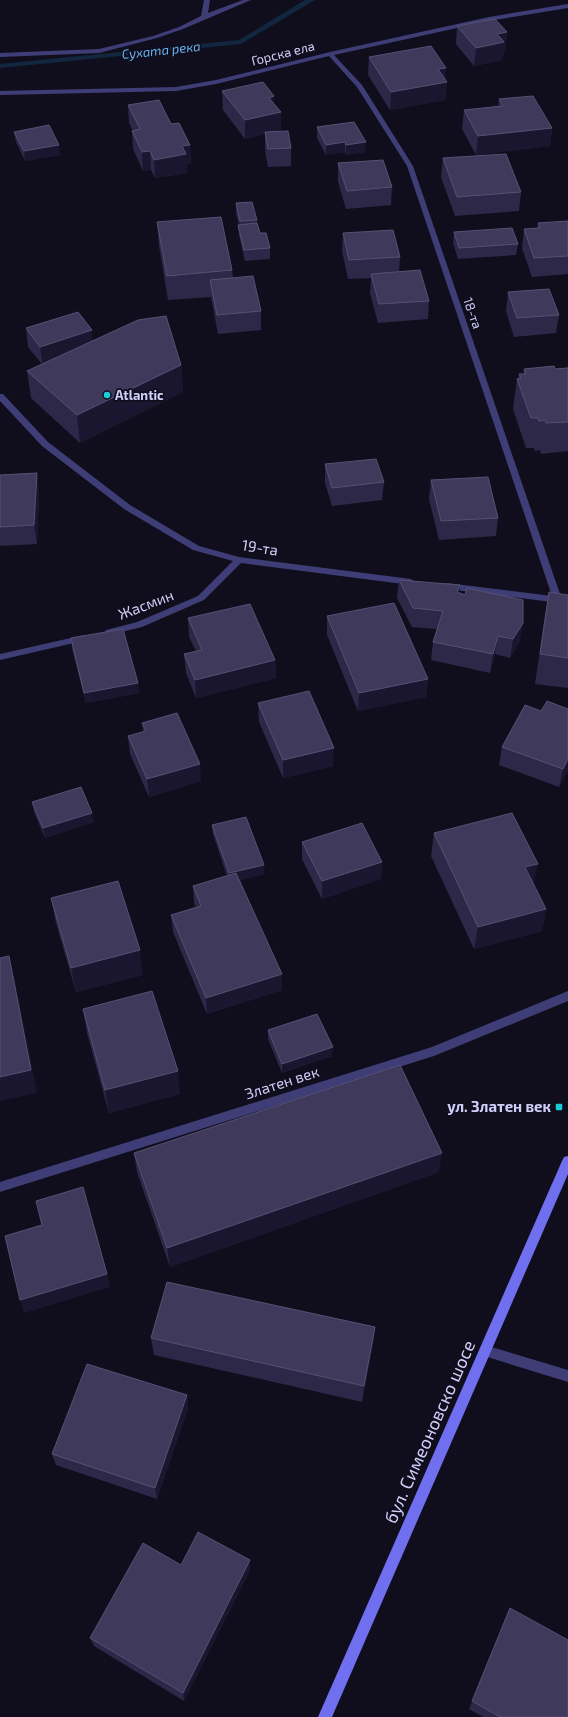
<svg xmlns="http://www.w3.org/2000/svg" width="568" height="1717" viewBox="0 0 568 1717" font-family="'Exo 2',sans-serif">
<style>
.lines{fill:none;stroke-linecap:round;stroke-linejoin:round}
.stream{fill:#122640;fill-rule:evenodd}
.lane{fill:#3e3d76;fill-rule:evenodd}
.street{fill:#3e3d76;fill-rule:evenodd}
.secondary{fill:#6f6ff0;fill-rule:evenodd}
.wall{fill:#2d2848}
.shaded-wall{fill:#1a162f}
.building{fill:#3f3a5b;stroke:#565174}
.poi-dot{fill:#17cddc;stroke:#100e1c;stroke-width:1.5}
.labels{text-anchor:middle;stroke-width:3.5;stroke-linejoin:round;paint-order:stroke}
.far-water-label{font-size:13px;font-style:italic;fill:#67b3ef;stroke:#100e1c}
.far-street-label{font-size:13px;fill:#d2cefa;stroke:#100e1c}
.far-poi-label{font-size:13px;font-weight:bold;fill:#d2cefa;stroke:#100e1c;text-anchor:start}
.street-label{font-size:15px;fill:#d2cefa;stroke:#100e1c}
.poi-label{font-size:15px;font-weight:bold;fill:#d2cefa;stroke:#100e1c;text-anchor:end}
.near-street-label{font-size:18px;fill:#d2cefa;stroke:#100e1c}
</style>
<rect width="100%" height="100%" fill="#100e1c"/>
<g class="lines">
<!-- stream -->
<polygon class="stream" points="305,0 315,0 241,44 0,68 0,64 239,40"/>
<!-- lane -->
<g class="lane">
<polygon points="204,0 210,0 208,13 243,0 251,0 183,29 157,38 99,53 0,57 0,53 99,49 153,36 179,27 201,16"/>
<polygon points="485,1345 568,1370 568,1382 481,1355 479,1351 481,1347"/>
</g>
<!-- street -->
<g class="street">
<polygon points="568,4 568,8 489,21 334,55 362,85 413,166 561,597 568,598 568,604 447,589 443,586 447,583 552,596 407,166 357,87 329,56 216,84 176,91 0,95 0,91 176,87 216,80 330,52 489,17"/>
<polygon points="0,394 3,394 48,442 130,505 199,546 239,557 411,579 415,582 411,585 241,563 204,600 142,627 109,635 106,634 105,632 106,630 137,622 198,596 233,561 193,550 124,509 42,446 0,401"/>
<polygon points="84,635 88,638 87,640 0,660 0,654"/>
<polygon points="568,991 568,1001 434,1056 0,1192 0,1182 432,1047"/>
</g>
<!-- secondary -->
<polygon class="secondary" points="568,1156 568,1174 332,1717 318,1717 562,1161 564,1157"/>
</g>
<!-- wall -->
<g class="wall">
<polygon points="457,26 507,32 505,50 504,51 502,60 474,66 456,44"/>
<polygon points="369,57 447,82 445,100 390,110 368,75"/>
<polygon points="222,91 274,96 274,104 281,112 281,131 291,148 291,166 268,167 265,150 265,134 245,139 223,110"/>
<polygon points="499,99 552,128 550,146 476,155 462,129 464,110 498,106"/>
<polygon points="128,105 171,124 190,145 191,163 187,164 187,173 155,178 151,170 143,171 133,149 132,131 133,131 129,123"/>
<polygon points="317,127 365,152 346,155 345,152 326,155 317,138"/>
<polygon points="14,132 60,155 25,161 16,142"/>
<polygon points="443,158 521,192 519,211 455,216 441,177"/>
<polygon points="338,163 392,187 391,205 346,209 338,182"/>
<polygon points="236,203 257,220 257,223 260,233 270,248 270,259 245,261 239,235 238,225 239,225 236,214"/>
<polygon points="568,221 568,274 532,277 522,248 524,229 537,228 538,223"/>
<polygon points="157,222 232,270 233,278 261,311 261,330 218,334 211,297 168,300 159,246"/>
<polygon points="454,232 518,244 516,255 458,259 453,243"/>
<polygon points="343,233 400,257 399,272 429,301 428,319 378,323 370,293 371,278 348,279 342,251"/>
<polygon points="508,292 559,315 556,333 514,337 506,311"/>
<polygon points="26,328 94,340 181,365 183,392 80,443 31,398 27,371 42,364 28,347"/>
<polygon points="568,365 568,451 541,454 540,450 535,451 534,448 526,448 513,409 517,379 518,379 519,374 523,374 524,369 555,369 567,368"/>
<polygon points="325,464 384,482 382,500 332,506 325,483"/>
<polygon points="0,475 39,492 37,544 0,546"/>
<polygon points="431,480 498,518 496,536 439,540 429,499"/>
<polygon points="399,580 459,593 520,641 510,658 495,654 490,673 431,660 433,642 437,629 412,627 397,598"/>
<polygon points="549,592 568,595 568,688 535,684 544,622"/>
<polygon points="327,616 428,679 426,697 358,711 327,635"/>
<polygon points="188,618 275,660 276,678 196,698 186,673 184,654 196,651 189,637"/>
<polygon points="71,638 138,683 139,693 86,703 72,649"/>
<polygon points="258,703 333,766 283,778 259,722"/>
<polygon points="568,709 568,770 559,787 499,765 502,747 541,711"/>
<polygon points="142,723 201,781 149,797 130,754 128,736 143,732"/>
<polygon points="32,802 94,822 45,838 34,812"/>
<polygon points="212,825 264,865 264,874 240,880 282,990 207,1014 173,932 171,915 196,907 194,903 193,886 227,876 213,834"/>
<polygon points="434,833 533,884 546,909 542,931 474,949 431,856"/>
<polygon points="302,842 382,862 381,879 322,899 302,859"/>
<polygon points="51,898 143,975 76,992 56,923"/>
<polygon points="83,1009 180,1094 109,1113 87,1033"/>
<polygon points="268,1030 332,1056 282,1073 268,1039"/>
<polygon points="134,1153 439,1172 170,1267 137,1172"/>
<polygon points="375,1327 373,1344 362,1402 154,1355 151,1338"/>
<polygon points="187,1395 188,1408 157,1499 56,1465 52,1454"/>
<polygon points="250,1560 250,1570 184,1701 94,1646 90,1638 181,1565"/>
<polygon points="510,1608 568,1717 483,1717 469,1709"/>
</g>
<!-- shaded-wall -->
<g class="shaded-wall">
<polygon points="507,32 505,50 504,51 502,60 474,66 476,48 497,34"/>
<polygon points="446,68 445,82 447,82 445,100 390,110 391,92 438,69"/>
<polygon points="274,96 274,114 281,112 281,131 265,132 265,134 245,139 245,120 269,98"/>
<polygon points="552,128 550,146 476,155 478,136"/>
<polygon points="345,142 345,152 326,155 326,145"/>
<polygon points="366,142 365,152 346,155 346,145"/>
<polygon points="59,145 60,155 25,161 24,151"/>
<polygon points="190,145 191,163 187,164 187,173 155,178 154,160 182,146"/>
<polygon points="150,151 151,170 143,171 142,152"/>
<polygon points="92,330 94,348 43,366 40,347"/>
<polygon points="181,365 183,392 80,443 77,415"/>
<polygon points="37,473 39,492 37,544 34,525"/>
<polygon points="460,585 458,603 457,592"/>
<polygon points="523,623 520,641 510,658 513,639"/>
<polygon points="498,636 495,654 490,673 493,654"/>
<polygon points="275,660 276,678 196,698 195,680"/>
<polygon points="428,679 426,697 358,711 359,693"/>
<polygon points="138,683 139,693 86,703 84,693"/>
<polygon points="334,748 333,766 283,778 283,760"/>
<polygon points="568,759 568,770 559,787 563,769"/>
<polygon points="200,764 201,781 149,797 147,779"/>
<polygon points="92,813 94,822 45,838 43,828"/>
<polygon points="382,862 381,879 322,899 322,881"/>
<polygon points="538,864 533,886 525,867"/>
<polygon points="264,865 264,874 230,883 229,873"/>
<polygon points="546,909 542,931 474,949 478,927"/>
<polygon points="140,950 143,975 76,992 71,968"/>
<polygon points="9,956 15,981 37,1093 0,1101 0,1077"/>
<polygon points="282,974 282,990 207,1014 206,998"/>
<polygon points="333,1047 332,1056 282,1073 282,1064"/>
<polygon points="178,1071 180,1094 109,1113 105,1090"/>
<polygon points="442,1153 439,1172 170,1267 167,1248"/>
<polygon points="107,1274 110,1287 24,1313 20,1300"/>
<polygon points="375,1327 373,1344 362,1402 364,1386"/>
<polygon points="187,1395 188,1408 157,1499 155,1488"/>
<polygon points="250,1560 250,1570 184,1701 183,1693"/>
</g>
<!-- building -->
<g class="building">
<polygon points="495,19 507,32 497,34 504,42 476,48 457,26"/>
<polygon points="431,46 446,68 438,69 447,82 391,92 369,57"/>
<polygon points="263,82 274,96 269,98 281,112 245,120 222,91"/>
<polygon points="533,96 552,128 478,136 464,110 503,106 499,99"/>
<polygon points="159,100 171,124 179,123 190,145 182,146 186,154 154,160 150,151 142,152 132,131 140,129 128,105"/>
<polygon points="354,122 366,142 346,145 345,142 326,145 317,127"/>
<polygon points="49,125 59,145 24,151 14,132"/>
<polygon points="288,131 291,148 268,149 265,132"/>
<polygon points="506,154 521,192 457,197 443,158"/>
<polygon points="383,160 392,187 347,191 338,163"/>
<polygon points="252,202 257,220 240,221 236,203"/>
<polygon points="221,217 232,270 167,276 157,222"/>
<polygon points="568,221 568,256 534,258 524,229 540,228 538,223"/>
<polygon points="257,223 260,233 266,233 270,248 244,250 238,225"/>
<polygon points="512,228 518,244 459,248 454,232"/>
<polygon points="393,230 400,257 349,260 343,233"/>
<polygon points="420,270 429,301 379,304 371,274"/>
<polygon points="253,276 261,311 217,315 210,280"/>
<polygon points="549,289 559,315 517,318 508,292"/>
<polygon points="78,312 92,330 40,347 26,328"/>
<polygon points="166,316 181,365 77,415 27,371 138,320"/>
<polygon points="554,366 555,369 568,368 568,422 546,423 545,420 539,421 538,418 531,418 517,379 521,378 519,374 526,374 524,369"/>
<polygon points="376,459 384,482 332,488 325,464"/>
<polygon points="37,473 34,525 0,527 0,475"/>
<polygon points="488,477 498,518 441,521 431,480"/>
<polygon points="399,580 460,585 457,592 465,595 467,588 523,600 523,623 513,639 498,636 493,654 433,642 443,611 413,608"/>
<polygon points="549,592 568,595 568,658 540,654"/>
<polygon points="394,603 428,679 359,693 327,616"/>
<polygon points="250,604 275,660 195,680 184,654 202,650 188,618"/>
<polygon points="123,629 138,683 84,693 71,638"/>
<polygon points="309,691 334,748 283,760 258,703"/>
<polygon points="547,701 568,709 568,759 563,769 502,747 525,705 541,711"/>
<polygon points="177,713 200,764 147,779 128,736 146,731 142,723"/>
<polygon points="81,787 92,813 43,828 32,802"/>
<polygon points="512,813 538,864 525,867 546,909 478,927 434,833"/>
<polygon points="246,817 264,865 229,873 212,825"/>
<polygon points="362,823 382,862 322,881 302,842"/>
<polygon points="236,873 282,974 206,998 171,915 201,906 193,886"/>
<polygon points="118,881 140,950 71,968 51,898"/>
<polygon points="9,956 31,1070 0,1077 0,958"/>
<polygon points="152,991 178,1071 105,1090 83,1009"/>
<polygon points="317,1014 333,1047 282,1064 268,1030"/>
<polygon points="400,1065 442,1153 167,1248 134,1153"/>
<polygon points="83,1187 107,1274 20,1300 5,1236 42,1225 36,1201"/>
<polygon points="167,1282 375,1327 364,1386 151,1338"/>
<polygon points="87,1364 187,1395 155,1488 52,1454"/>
<polygon points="198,1532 250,1560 183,1693 90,1638 143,1543 181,1565"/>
<polygon points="510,1608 568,1640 568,1717 500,1717 472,1701"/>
</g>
<!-- markers -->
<g class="poi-dot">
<circle cx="107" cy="395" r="4"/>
<rect x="555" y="1103" width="8" height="8" rx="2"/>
</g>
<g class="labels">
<!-- far-water labels -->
<g class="far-water-label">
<text transform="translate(161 50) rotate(-6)" y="5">Сухата река</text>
</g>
<!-- far-street labels -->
<g class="far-street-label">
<text transform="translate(283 53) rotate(-14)" y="5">Горска ела</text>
<text transform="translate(473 313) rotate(71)" y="5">18-та</text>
</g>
<!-- far-poi labels -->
<g class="far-poi-label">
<text x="115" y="400">Atlantic</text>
</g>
<!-- street labels -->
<g class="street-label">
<text transform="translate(260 548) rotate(9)" y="5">19-та</text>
<text transform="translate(146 605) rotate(-21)" y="5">Жасмин</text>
<text transform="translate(282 1083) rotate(-18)" y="5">Златен век</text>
</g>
<!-- poi labels -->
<g class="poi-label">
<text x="551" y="1112">ул. Златен век</text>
</g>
<!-- near-street labels -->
<g class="near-street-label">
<text transform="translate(430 1432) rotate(-66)" y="6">бул. Симеоновско шосе</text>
</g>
</g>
</svg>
